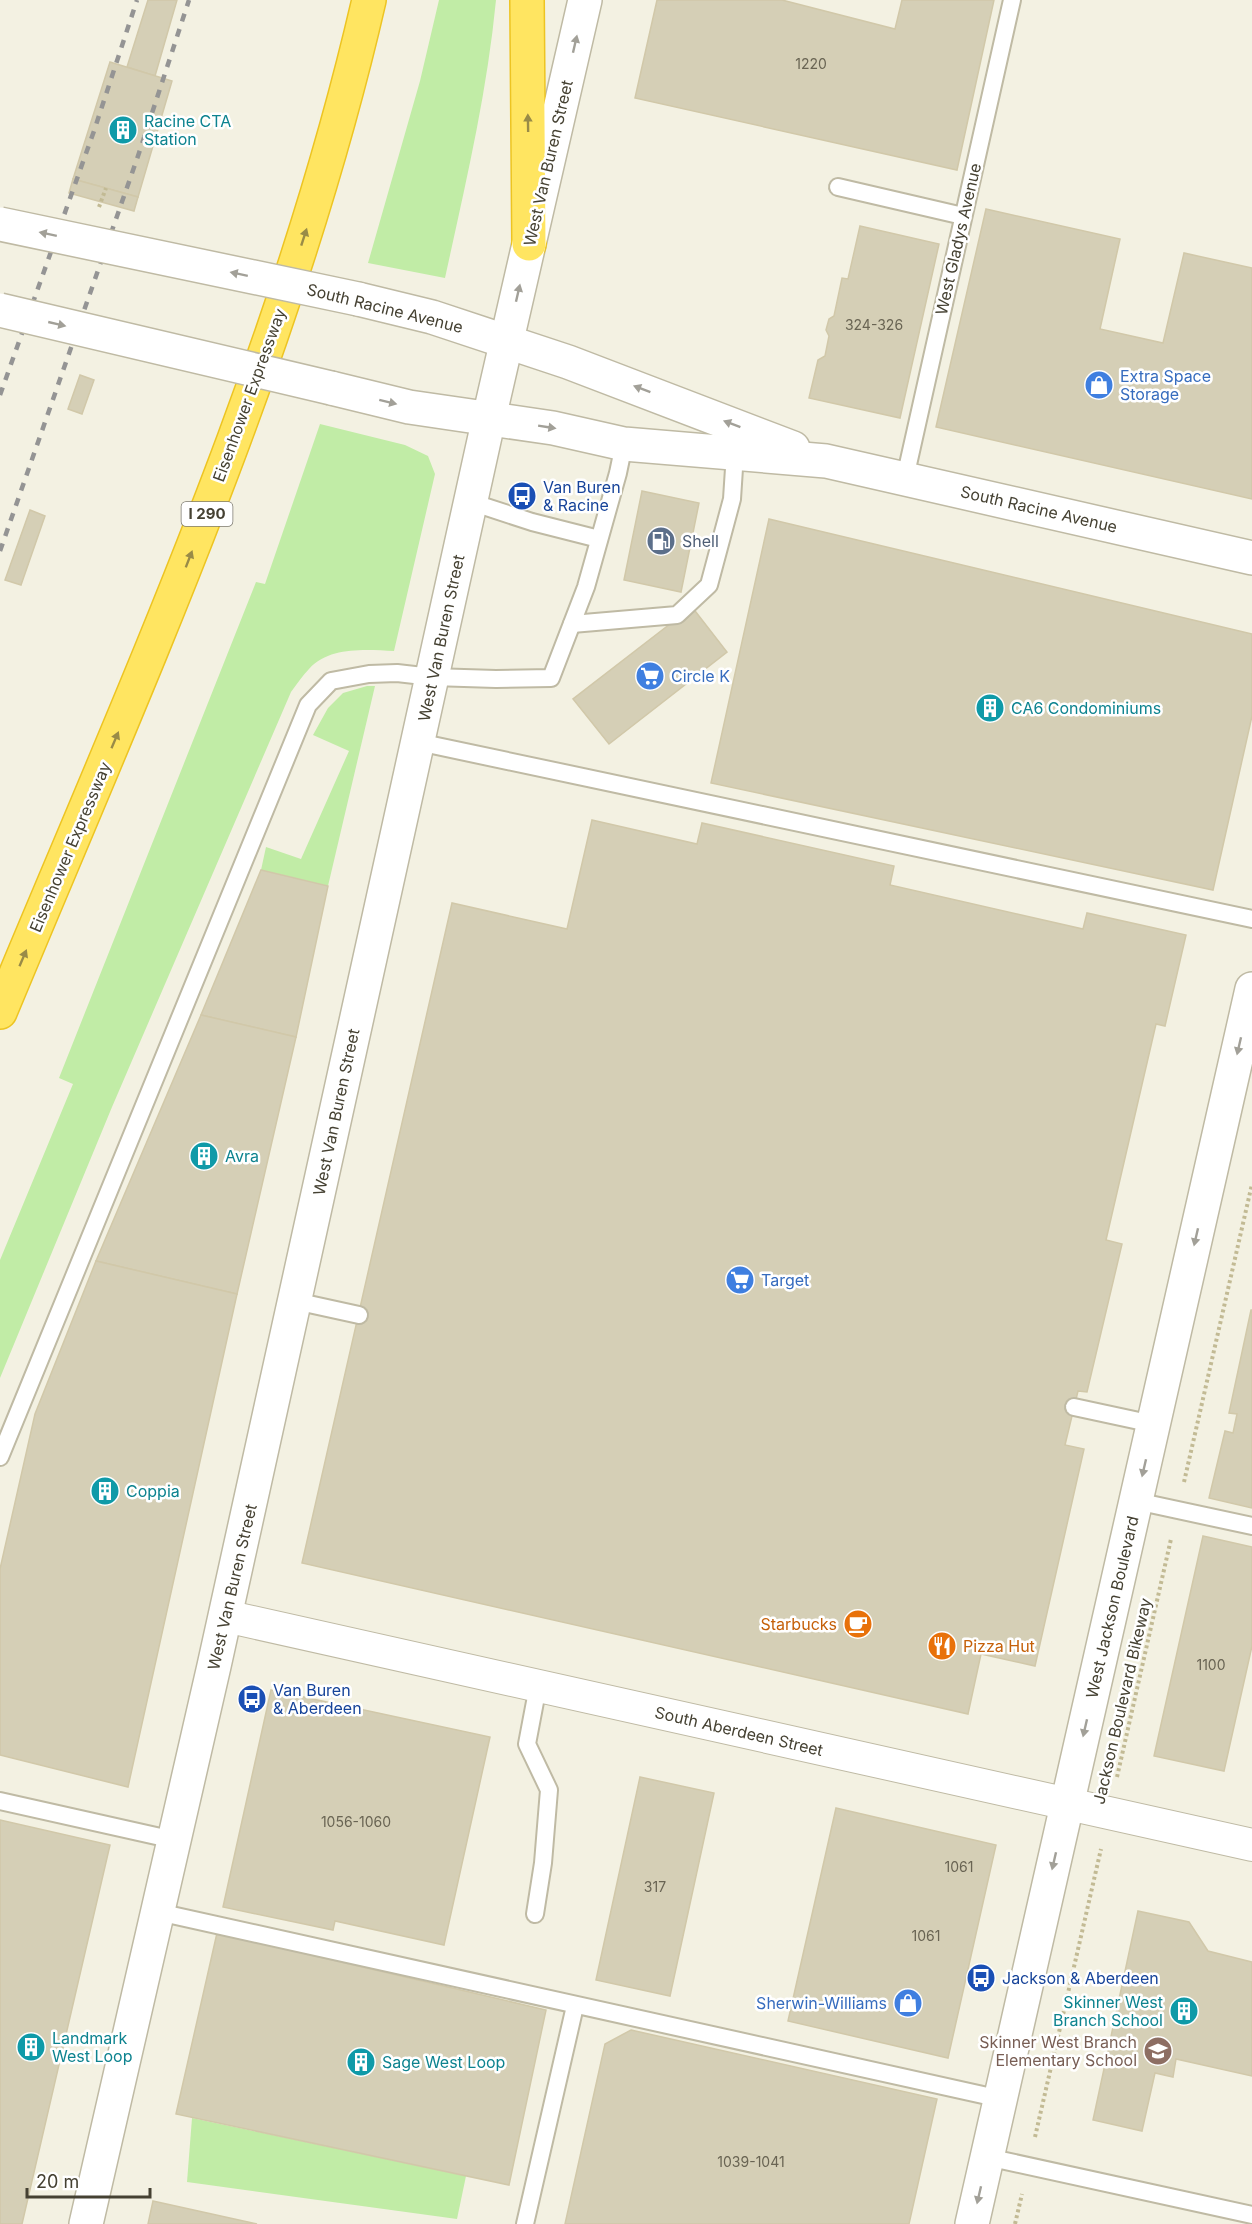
<svg xmlns="http://www.w3.org/2000/svg" width="1252" height="2224" viewBox="0 0 1252 2224" font-family="Inter,sans-serif">
<style>
.green{fill:#c1eca6}
.building{fill:#d5cfb6;stroke:#d1c8a9;stroke-width:1.5}
.lines{fill:none;stroke-linecap:round;stroke-linejoin:round}
.service-casing{stroke:#bfbaa4;stroke-width:20}
.minor-casing{stroke:#bfbaa4;stroke-width:34}
.tertiary-casing{stroke:#bfbaa4;stroke-width:36}
.motorway-casing{stroke:#edc422;stroke-width:36}
.path{stroke:#c2ba94;stroke-width:4;stroke-dasharray:3 3;stroke-linecap:butt}
.service{stroke:#fff;stroke-width:16}
.minor{stroke:#fff;stroke-width:32}
.tertiary{stroke:#fff;stroke-width:33}
.motorway{stroke:#ffe561;stroke-width:33}
.rail{stroke:#949494;stroke-width:4.5;stroke-dasharray:8 8;stroke-linecap:butt}
.tertiary-bridge-casing{stroke:#bfbaa4;stroke-width:36;stroke-linecap:butt}
.tertiary-bridge{stroke:#fff;stroke-width:33}
.oneway{fill:#a2a098}
.oneway2{fill:#998b47}
.labels{text-anchor:middle;stroke-width:5;stroke-linejoin:round;paint-order:stroke}
.number-label{font-size:14px;fill:#696453}
.shield{fill:#fff;stroke:#7d7a70;stroke-width:1.5}
.shield-label{font-size:15px;font-weight:bold;fill:#454132}
.culture-label{font-size:16px;fill:#0d838f;stroke:#fff;text-anchor:start}
.street-label{font-size:16px;fill:#454132;stroke:#fff}
.shop-label{font-size:16px;fill:#366cbe;stroke:#fff;text-anchor:start}
.transit-label{font-size:16px;fill:#164399;stroke:#fff;text-anchor:start}
.service-label{font-size:16px;fill:#4e5e75;stroke:#fff;text-anchor:start}
.food-label{font-size:16px;fill:#c56008;stroke:#fff;text-anchor:end}
.education-label{font-size:16px;fill:#785e54;stroke:#fff;text-anchor:end}
</style>
<rect width="100%" height="100%" fill="#f3f1e2"/>
<!-- green -->
<g class="green">
<path d="M439,0H496C487,94 465,186 445,278L368,263L420,81Z"/>
<path d="M320,424L405,445L428,456L435,474L394,651C366,650 330,646 309,669C302,676 297,684 291,692L112,1107L0,1378V1260L73,1084L59,1078L256,582L265,584Z"/>
<polygon points="367,686 375,686 328,886 261,870 266,847 301,859 349,751 313,735 328,708 343,693"/>
<polygon points="192,2118 466,2176 457,2219 187,2182"/>
</g>
<!-- building -->
<g class="building">
<polygon points="148,0 177,0 155,76 127,67"/>
<polygon points="657,0 782,0 895,29 902,0 994,0 957,170 635,98"/>
<polygon points="110,62 172,81 138,197 73,179"/>
<polygon points="73,179 138,197 134,211 69,193"/>
<polygon points="986,209 1120,239 1100,329 1163,343 1184,253 1252,268 1252,499 936,427"/>
<polygon points="860,226 939,244 900,418 809,398 818,360 825,356 829,336 826,330 829,319 834,316 842,278 848,279"/>
<polygon points="80,375 94,380 82,414 68,409"/>
<polygon points="642,491 699,503 681,592 624,580"/>
<polygon points="30,510 45,516 21,585 5,580"/>
<polygon points="769,519 1252,634 1252,716 1213,890 711,783"/>
<polygon points="692,607 727,652 609,744 573,699"/>
<polygon points="592,820 697,844 702,823 894,866 890,885 1083,929 1087,913 1186,935 1165,1026 1156,1024 1106,1240 1122,1244 1087,1392 1078,1391 1065,1445 1084,1449 1035,1666 981,1654 968,1714 302,1563 452,903 567,929"/>
<polygon points="261,870 328,886 296,1037 201,1015"/>
<polygon points="201,1015 296,1037 237,1294 96,1261"/>
<polygon points="96,1261 237,1294 128,1787 0,1755 0,1569 35,1414"/>
<polygon points="1251,1310 1252,1310 1252,1508 1209,1498 1225,1431 1233,1433 1237,1414 1229,1413"/>
<polygon points="1203,1536 1252,1547 1252,1646 1224,1771 1154,1756"/>
<polygon points="271,1690 490,1737 444,1945 335,1921 333,1930 223,1907"/>
<polygon points="640,1777 714,1793 670,1996 596,1980"/>
<polygon points="836,1808 996,1845 948,2058 788,2021"/>
<polygon points="0,1820 110,1845 22,2224 0,2224"/>
<polygon points="1138,1911 1189,1922 1208,1951 1252,1962 1252,2076 1176,2059 1173,2077 1155,2073 1142,2131 1093,2120"/>
<polygon points="217,1933 546,2010 509,2185 176,2114"/>
<polygon points="631,2030 937,2099 909,2224 565,2224 605,2044"/>
<polygon points="153,2201 257,2224 148,2224"/>
</g>
<g class="lines">
<!-- service casing -->
<g class="service-casing">
<g id="service">
<polyline points="838,187 963,216"/>
<polyline points="905,478 1012,0"/>
<polyline points="471,502 532,522 599,539"/>
<polyline points="572,624 677,615 709,585 732,499 735,453"/>
<polyline points="418,742 1252,919"/>
<polyline points="295,1301 359,1315"/>
<polyline points="1074,1407 1153,1424"/>
<polyline points="0,1457 308,705 331,681 369,674 397,673 432,677 496,679 551,678 586,587 618,473 624,444"/>
<polyline points="1136,1501 1252,1526"/>
<polyline points="0,1801 174,1840"/>
<polyline points="158,1912 1001,2099"/>
<polyline points="535,1914 543,1863 549,1790 527,1744 538,1686"/>
<polyline points="987,2157 1252,2215"/>
<polyline points="525,2224 575,2006"/>
</g>
</g>
<!-- minor casing -->
<g class="minor-casing">
<polyline id="minor" points="225,1616 1252,1845"/>
</g>
<!-- tertiary casing -->
<g class="tertiary-casing">
<g id="tertiary">
<polyline points="358,299 432,317 568,362 793,448"/>
<polyline points="331,388 409,407 553,428 624,444 826,461 1252,558"/>
<polyline points="86,2224 214,1666 489,418 585,0"/>
<polyline points="972,2224 1252,989"/>
</g>
</g>
<!-- motorway casing -->
<g class="motorway-casing">
<g id="motorway">
<polyline points="527,0 529,244"/>
<path d="M0,1012C138,680 288,352 369,0"/>
</g>
</g>
<!-- path -->
<g class="path">
<polyline points="99,207 106,188"/>
<polyline points="1184,1482 1252,1184"/>
<polyline points="1117,1777 1171,1539"/>
<polyline points="1035,2137 1101,1849"/>
<polyline points="1015,2224 1022,2194"/>
</g>
<!-- service -->
<use href="#service" class="service"/>
<!-- minor -->
<use href="#minor" class="minor"/>
<!-- tertiary -->
<use href="#tertiary" class="tertiary"/>
<!-- motorway -->
<use href="#motorway" class="motorway"/>
<!-- rail -->
<g class="rail">
<polyline points="0,395 94,131 137,0"/>
<polyline points="0,551 138,156 189,0"/>
</g>
<!-- tertiary-bridge casing -->
<g class="tertiary-bridge-casing">
<g id="tertiary-bridge">
<polyline points="0,224 358,299"/>
<polyline points="0,310 331,388"/>
</g>
</g>
<!-- tertiary-bridge -->
<use href="#tertiary-bridge" class="tertiary-bridge"/>
</g>
<!-- one-way arrows -->
<defs><path id="oneway-solid" d="M-6-.8H1V-3.2L6.5 0L1 3.2V.8H-6Z" transform="scale(1.5)"/></defs>
<g class="oneway">
<use href="#oneway-solid" transform="translate(575 44) rotate(-77)"/>
<use href="#oneway-solid" transform="translate(48 234) rotate(-168)"/>
<use href="#oneway-solid" transform="translate(239 274) rotate(-168)"/>
<use href="#oneway-solid" transform="translate(518 293) rotate(-77)"/>
<use href="#oneway-solid" transform="translate(57 324) rotate(13)"/>
<use href="#oneway-solid" transform="translate(642 389) rotate(-159)"/>
<use href="#oneway-solid" transform="translate(388 402) rotate(14)"/>
<use href="#oneway-solid" transform="translate(732 424) rotate(-159)"/>
<use href="#oneway-solid" transform="translate(547 427) rotate(9)"/>
<use href="#oneway-solid" transform="translate(1239 1046) rotate(103)"/>
<use href="#oneway-solid" transform="translate(1196 1237) rotate(103)"/>
<use href="#oneway-solid" transform="translate(1144 1468) rotate(103)"/>
<use href="#oneway-solid" transform="translate(1085 1728) rotate(103)"/>
<use href="#oneway-solid" transform="translate(1054 1861) rotate(103)"/>
<use href="#oneway-solid" transform="translate(979 2195) rotate(103)"/>
</g>
<g class="oneway2">
<use href="#oneway-solid" transform="translate(528 123) rotate(-91)"/>
<use href="#oneway-solid" transform="translate(304 237) rotate(-72)"/>
<use href="#oneway-solid" transform="translate(189 559) rotate(-69)"/>
<use href="#oneway-solid" transform="translate(115 740) rotate(-67)"/>
<use href="#oneway-solid" transform="translate(23 958) rotate(-67)"/>
</g>
<!-- icons -->
<defs>
<g id="building-disc" transform="scale(1.5)"><circle r="9.5" fill="#0f9aa8" stroke="#fff"/><path d="M-4-6H4V6H1V3H-1V6H-4ZM-2.5-4.3h1.7v1.8h-1.7ZM.8-4.3h1.7v1.8H.8ZM-2.5-1h1.7V.8h-1.7ZM.8-1h1.7V.8H.8Z" fill="#fff"/></g>
<g id="shop-disc" transform="scale(1.5)"><circle r="9.5" fill="#3f7fe0" stroke="#fff"/><path d="M-5-2.5h2.3a2.7 3.5 0 0 1 5.4 0H5L5.5 6h-11ZM-1.5-2.5h3a1.5 2.3 0 0 0-3 0Z" fill="#fff"/></g>
<g id="bus-disc" transform="scale(1.5)"><circle r="9.5" fill="#1a4fb4" stroke="#fff"/><path d="M-5-6H5V4H4V6H2V4H-2V6H-4V4H-5ZM-3.5-4V0h7V-4ZM-3.5 1.2v1.5H-2V1.2ZM2 1.2v1.5H3.5V1.2Z" fill="#fff"/></g>
<g id="fuel-disc" transform="scale(1.5)"><circle r="9.5" fill="#5c6f8a" stroke="#fff"/><path d="M-5.5-6h7V0h2V4h1.3V-2.5L3-4.5l.8-.8L6-3V5H2.5V1h-1V6h-7ZM-4.2-4.7v3.2H.2V-4.7Z" fill="#fff"/></g>
<g id="supermarket-disc" transform="scale(1.5)"><circle r="9.5" fill="#3f7fe0" stroke="#fff"/><path d="M-6-5.5h2.5l.6 2H6L4.5 2H-2.5L-4.4-4H-6ZM-1.5 3.2a1.3 1.3 0 1 0 .1 0ZM3 3.2a1.3 1.3 0 1 0 .1 0Z" fill="#fff"/></g>
<g id="cafe-disc" transform="scale(1.5)"><circle r="9.5" fill="#e8710a" stroke="#fff"/><path d="M-5.5-4.5H6V0H3Q3 3.5 0 3.5H-2.5Q-5.5 3.5-5.5 0ZM3-3.2v2h1.7v-2ZM-6 4.5H4V6H-6Z" fill="#fff"/></g>
<g id="restaurant-disc" transform="scale(1.5)"><circle r="9.5" fill="#e8710a" stroke="#fff"/><path d="M-5-6h1v4h1v-4h1v4h1v-4h1v5L-1.5 .5V6h-2V.5L-5-1ZM5-6V6H3V1.5H1.5Q1.5-4 5-6Z" fill="#fff"/></g>
<g id="school-disc" transform="scale(1.5)"><circle r="9.5" fill="#8d6e63" stroke="#fff"/><path d="M0-5L7-2L0 1L-7-2ZM-4 1L0 2.5L4 1V4Q0 6-4 4Z" fill="#fff"/></g>
</defs>
<g fill-rule="evenodd">
<use href="#building-disc" x="123" y="130"/>
<use href="#shop-disc" x="1099" y="385"/>
<use href="#bus-disc" x="522" y="496"/>
<use href="#fuel-disc" x="661" y="541"/>
<use href="#supermarket-disc" x="650" y="676"/>
<use href="#building-disc" x="990" y="708"/>
<use href="#building-disc" x="204" y="1156"/>
<use href="#supermarket-disc" x="740" y="1280"/>
<use href="#building-disc" x="105" y="1491"/>
<use href="#cafe-disc" x="858" y="1624"/>
<use href="#restaurant-disc" x="942" y="1646"/>
<use href="#bus-disc" x="252" y="1699"/>
<use href="#bus-disc" x="981" y="1978"/>
<use href="#shop-disc" x="908" y="2003"/>
<use href="#building-disc" x="1184" y="2011"/>
<use href="#building-disc" x="31" y="2047"/>
<use href="#school-disc" x="1158" y="2051"/>
<use href="#building-disc" x="361" y="2062"/>
</g>
<g class="labels">
<!-- number labels -->
<g class="number-label">
<text x="811" y="69">1220</text>
<text x="874" y="330">324-326</text>
<text x="1211" y="1670">1100</text>
<text x="356" y="1827">1056-1060</text>
<text x="959" y="1872">1061</text>
<text x="655" y="1892">317</text>
<text x="926" y="1941">1061</text>
<text x="751" y="2167">1039-1041</text>
</g>
<!-- shield labels -->
<rect class="shield" x="181.5" y="502" width="51" height="24" rx="4.5"/>
<g class="shield-label">
<text x="207" y="519">I 290</text>
</g>
<!-- culture labels -->
<g class="culture-label">
<text x="144" y="127">Racine CTA<tspan x="144" dy="18">Station</tspan></text>
<text x="1011" y="714">CA6 Condominiums</text>
<text x="225" y="1162">Avra</text>
<text x="126" y="1497">Coppia</text>
<text x="1163" y="2008" text-anchor="end">Skinner West<tspan x="1163" dy="18">Branch School</tspan></text>
<text x="52" y="2044">Landmark<tspan x="52" dy="18">West Loop</tspan></text>
<text x="382" y="2068">Sage West Loop</text>
</g>
<!-- street labels -->
<g class="street-label">
<text transform="translate(548 163) rotate(-77)" y="6">West Van Buren Street</text>
<text transform="translate(958 239) rotate(-77)" y="6">West Gladys Avenue</text>
<text transform="translate(385 308) rotate(14)" y="6">South Racine Avenue</text>
<text transform="translate(249 395) rotate(-70)" y="6">Eisenhower Expressway</text>
<text transform="translate(1039 509) rotate(13)" y="6">South Racine Avenue</text>
<text transform="translate(441 638) rotate(-78)" y="6">West Van Buren Street</text>
<text transform="translate(70 847) rotate(-67)" y="6">Eisenhower Expressway</text>
<text transform="translate(336 1112) rotate(-78)" y="6">West Van Buren Street</text>
<text transform="translate(232 1587) rotate(-77)" y="6">West Van Buren Street</text>
<text transform="translate(1112 1607) rotate(-77)" y="6">West Jackson Boulevard</text>
<text transform="translate(1122 1701) rotate(-77)" y="6">Jackson Boulevard Bikeway</text>
<text transform="translate(739 1731) rotate(13)" y="6">South Aberdeen Street</text>
</g>
<!-- shop labels -->
<g class="shop-label">
<text x="1120" y="382">Extra Space<tspan x="1120" dy="18">Storage</tspan></text>
<text x="671" y="682">Circle K</text>
<text x="761" y="1286">Target</text>
<text x="887" y="2009" text-anchor="end">Sherwin-Williams</text>
</g>
<!-- transit labels -->
<g class="transit-label">
<text x="543" y="493">Van Buren<tspan x="543" dy="18">&amp; Racine</tspan></text>
<text x="273" y="1696">Van Buren<tspan x="273" dy="18">&amp; Aberdeen</tspan></text>
<text x="1002" y="1984">Jackson &amp; Aberdeen</text>
</g>
<!-- service labels -->
<g class="service-label">
<text x="682" y="547">Shell</text>
</g>
<!-- food labels -->
<g class="food-label">
<text x="837" y="1630">Starbucks</text>
<text x="963" y="1652" text-anchor="start">Pizza Hut</text>
</g>
<!-- education labels -->
<g class="education-label">
<text x="1137" y="2048">Skinner West Branch<tspan x="1137" dy="18">Elementary School</tspan></text>
</g>
</g>
<!-- scale -->
<path d="M27 2188v9h123v-9" fill="none" stroke="#454132" stroke-width="3"/>
<text x="36" y="2188" font-size="18" fill="#454132" stroke="#ffffff" stroke-width="4.5" paint-order="stroke">20 m</text>
</svg>
